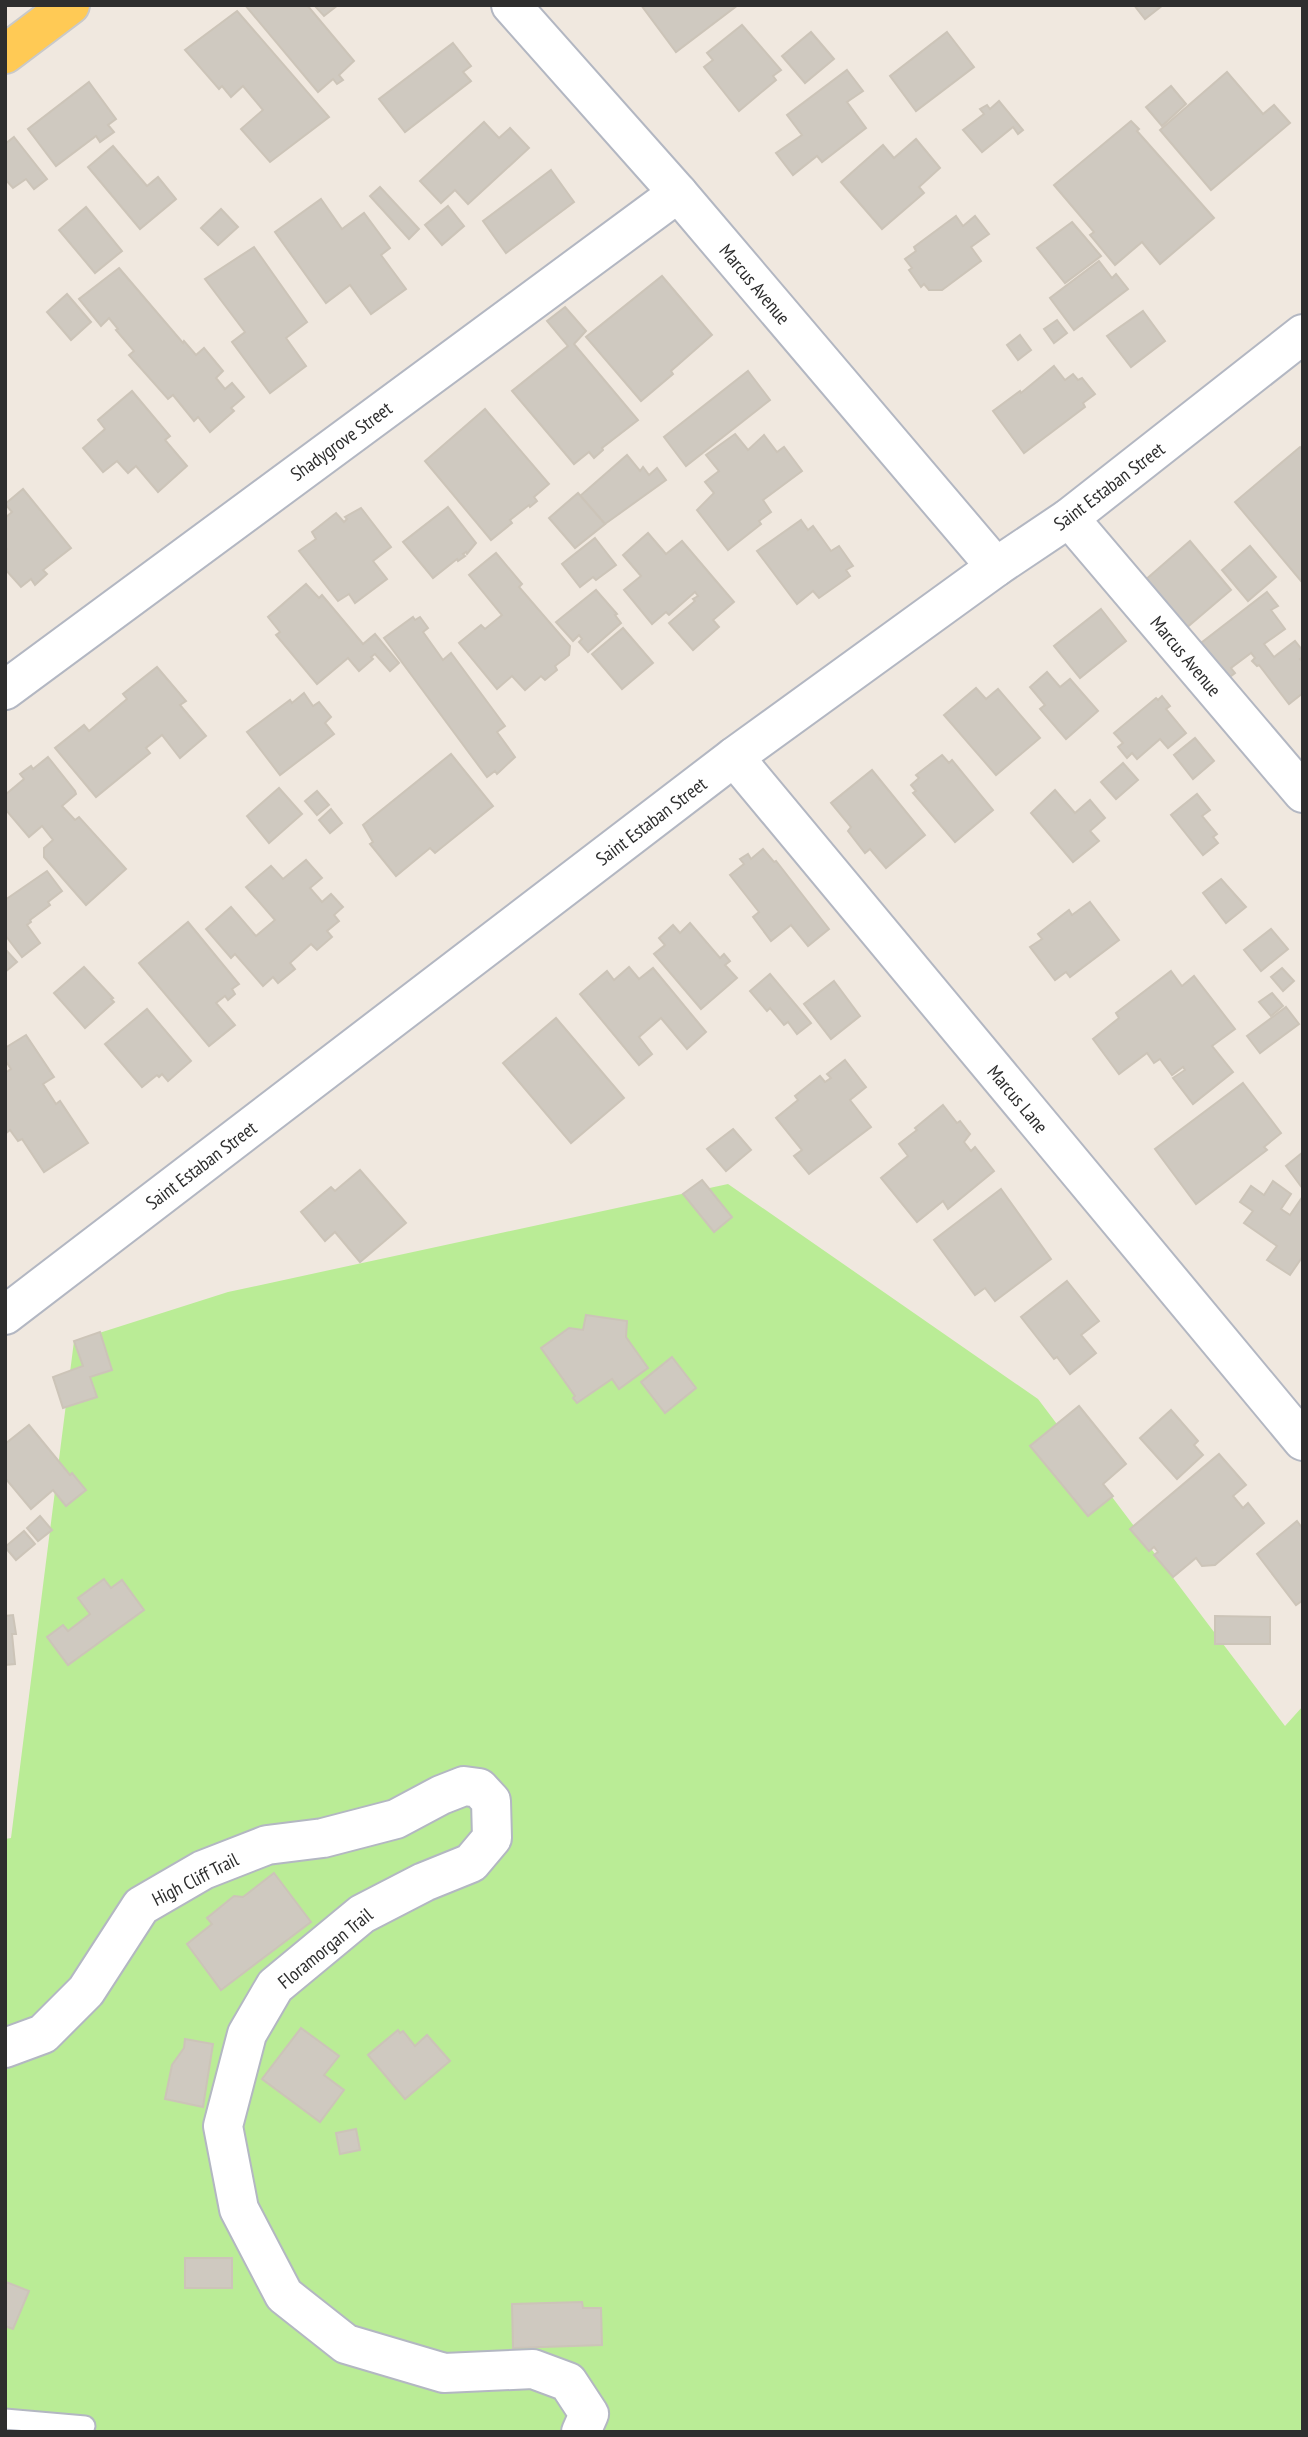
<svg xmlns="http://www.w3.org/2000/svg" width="1308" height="2437" viewBox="0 0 1308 2437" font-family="'PT Sans Narrow',sans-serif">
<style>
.green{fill:#baec96}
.building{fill:#cfc9c0;stroke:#ccc4b8;stroke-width:2}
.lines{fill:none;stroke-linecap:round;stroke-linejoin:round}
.service-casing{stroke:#b3b7c2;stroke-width:23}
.minor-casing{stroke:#b3b7c2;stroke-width:42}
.primary-casing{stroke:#c9c9c9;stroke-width:42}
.service{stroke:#fff;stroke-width:19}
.minor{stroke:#fff;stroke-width:38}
.primary{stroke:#ffca55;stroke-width:38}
.labels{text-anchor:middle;stroke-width:6;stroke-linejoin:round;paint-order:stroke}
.street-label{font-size:19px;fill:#2e2e2e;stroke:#fff}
</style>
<rect width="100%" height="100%" fill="#f0e8df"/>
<!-- green -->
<polygon class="green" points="728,1184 1038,1399 1285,1726 1303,1706 1303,2432 5,2432 5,1839 11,1838 74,1341 228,1292"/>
<!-- building -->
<g class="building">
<polygon points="245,5 307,5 354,61 339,75 343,80 337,84 333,79 318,92"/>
<polygon points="314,5 338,5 324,16"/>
<polygon points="641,5 738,5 676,52"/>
<polygon points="1134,5 1163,5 1145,19"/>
<polygon points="237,11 329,117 270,162 241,129 263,110 243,86 231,97 222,86 219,89 185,50"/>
<polygon points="742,25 781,70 773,76 776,80 739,111 704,67 713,60 707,53"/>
<polygon points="811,32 834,59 805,83 782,56"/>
<polygon points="947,32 974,67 916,111 890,76"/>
<polygon points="453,43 471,66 463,72 471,81 405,132 379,99"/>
<polygon points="847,70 863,91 847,102 866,128 822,162 817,156 793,175 776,153 802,135 787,115"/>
<polygon points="1227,72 1263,114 1274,105 1290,123 1211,190 1160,130"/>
<polygon points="89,82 116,119 108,125 114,132 100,142 96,136 56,166 28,129"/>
<polygon points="1171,86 1186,104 1162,126 1146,107"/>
<polygon points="999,101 1023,130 1018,134 1013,127 982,152 963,130 984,114 980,109 987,105 990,109"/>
<polygon points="1131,121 1139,129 1137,131 1214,218 1160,264 1142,242 1115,265 1090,235 1094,232 1054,185"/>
<polygon points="484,122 499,138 510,128 529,148 468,204 455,190 441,203 420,181"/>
<polygon points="14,137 47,179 34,189 26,179 13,188 5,179 5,144"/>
<polygon points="916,139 940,168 919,187 924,193 882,229 841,182 883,145 894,158"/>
<polygon points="113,146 147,186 158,177 176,199 140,229 88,167"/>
<polygon points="551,170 574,202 506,253 483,221"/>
<polygon points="380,187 419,229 409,239 370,196"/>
<polygon points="321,199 342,229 364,213 390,248 381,255 406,289 371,314 350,285 326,303 275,232"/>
<polygon points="448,206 464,226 442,245 425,225"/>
<polygon points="86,207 122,251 95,273 59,230"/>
<polygon points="221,209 238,227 218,245 201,228"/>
<polygon points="956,216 963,226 975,216 989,234 971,247 981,261 942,290 929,290 924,284 921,287 909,270 912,268 905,259 916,251 914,247"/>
<polygon points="1072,222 1101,256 1065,283 1037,248"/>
<polygon points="254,247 307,322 286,338 306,366 270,393 232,342 245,332 205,279"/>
<polygon points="1099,261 1112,278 1116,274 1128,289 1074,330 1050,298"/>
<polygon points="119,268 183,343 184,341 196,355 204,348 223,371 216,378 225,389 232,383 244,397 231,408 234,411 210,432 198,417 194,421 173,395 168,399 129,355 134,351 116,330 118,329 109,318 101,326 79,299"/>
<polygon points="662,276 712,335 671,371 673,374 641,401 586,337"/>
<polygon points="67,294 91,322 71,340 47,312"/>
<polygon points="565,307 586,331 574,344 638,420 602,448 603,450 594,458 589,452 574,464 512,391 568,346 547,321"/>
<polygon points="1143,311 1165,341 1131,367 1107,336"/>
<polygon points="1057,320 1067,333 1054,343 1044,329"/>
<polygon points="1020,335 1031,350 1018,360 1007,345"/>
<polygon points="1054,366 1065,380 1073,374 1078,380 1082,378 1095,394 1083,403 1085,407 1024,453 993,411 1020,391 1021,393"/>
<polygon points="748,371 770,400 686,466 664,437"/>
<polygon points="132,391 170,436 165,440 187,466 158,492 136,466 128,473 117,461 103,472 83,448 105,429 98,420"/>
<polygon points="485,409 549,484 534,497 537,501 530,507 529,505 510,520 512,523 491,540 425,461"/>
<polygon points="735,434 748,450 764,435 777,452 784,447 802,471 763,500 771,512 759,521 761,524 728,550 697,510 714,493 705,482 719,471 706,455"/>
<polygon points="1300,447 1303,450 1303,580 1301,581 1235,502"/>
<polygon points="627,455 640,471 643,467 649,475 657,468 666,480 605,524 580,496"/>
<polygon points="23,489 71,548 43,570 47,574 35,585 31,579 21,587 5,569 5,550 7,549 5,546 5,518 12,512 5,504"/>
<polygon points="578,493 605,524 575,548 549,518"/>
<polygon points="448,507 476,543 467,554 466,552 463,554 465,556 458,561 457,559 433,578 403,542"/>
<polygon points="361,508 391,547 373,561 387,579 355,603 349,594 338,601 299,551 316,539 312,532 336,513 344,522 347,519 345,517"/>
<polygon points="801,520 808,530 813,526 831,551 839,546 853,566 846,570 850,576 819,598 813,591 797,604 757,551"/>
<polygon points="648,533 666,554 682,541 734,602 713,620 719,627 693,650 669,623 695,601 693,599 698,596 695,592 669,615 666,612 652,624 624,590 641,576 623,555"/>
<polygon points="595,538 616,565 596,580 593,577 580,587 562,564"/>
<polygon points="1190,541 1231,590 1185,629 1144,581"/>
<polygon points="1250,546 1276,577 1248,601 1222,570"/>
<polygon points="496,553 522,584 519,587 570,646 569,655 555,666 557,670 545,680 541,676 525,690 512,676 497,689 459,643 481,625 485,629 502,615 469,575"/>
<polygon points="306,584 319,598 322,595 363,644 375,634 399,663 390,671 375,654 371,657 373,659 359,671 348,658 317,684 276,635 280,632 268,617"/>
<polygon points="596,590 617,614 615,615 621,623 588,652 579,642 582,639 579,635 573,641 556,622"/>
<polygon points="1267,592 1278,606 1271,610 1285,629 1264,644 1274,657 1295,641 1303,651 1303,657 1300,659 1303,663 1303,693 1289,704 1259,665 1257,666 1252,661 1255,658 1251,653 1231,668 1235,673 1227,679 1201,643"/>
<polygon points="1101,609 1126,641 1080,678 1054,646"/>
<polygon points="413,617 415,620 420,617 428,628 423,632 443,660 451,653 505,726 497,732 515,757 497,774 495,771 487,777 384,638"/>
<polygon points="623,628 653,663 622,689 592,654"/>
<polygon points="157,667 186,701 180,705 206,736 180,758 162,735 146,748 150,753 96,797 55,748 84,725 89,731 127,699 123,694"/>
<polygon points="1047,672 1060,687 1070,679 1098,711 1066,739 1040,709 1045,705 1030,687"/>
<polygon points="976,688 986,699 998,689 1040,738 996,775 944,715"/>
<polygon points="304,693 313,706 319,702 331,717 325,723 334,734 280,775 247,732 290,700 292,703"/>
<polygon points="1162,696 1170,706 1166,709 1186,733 1168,748 1160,739 1137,759 1132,753 1127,758 1118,747 1123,743 1114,733 1156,698 1158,700"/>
<polygon points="1195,738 1214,761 1193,779 1174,755"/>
<polygon points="451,754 493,806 435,853 430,848 396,876 370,844 373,842 363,825"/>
<polygon points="942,755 949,763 952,760 993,810 955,842 913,793 916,791 911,785 919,778 916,775"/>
<polygon points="48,757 75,791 76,794 62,806 75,820 79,817 126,869 86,905 44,857 44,848 53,840 42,826 29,837 5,809 5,795 24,779 20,774 31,766 33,769"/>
<polygon points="1123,763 1138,780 1116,799 1101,782"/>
<polygon points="872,770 925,835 886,868 870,849 865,853 848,831 851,827 831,803"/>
<polygon points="279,788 302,814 269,843 247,816"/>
<polygon points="1055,790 1075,813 1090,800 1105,818 1090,831 1099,841 1073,862 1031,813"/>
<polygon points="317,791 329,805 317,815 305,801"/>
<polygon points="1197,794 1210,810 1202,816 1217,834 1213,837 1218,843 1203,855 1171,815"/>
<polygon points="331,809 342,823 330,833 319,820"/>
<polygon points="763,849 774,862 776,861 829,929 808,946 791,925 771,941 753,917 759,912 730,875 744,864 740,859 748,854 751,859"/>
<polygon points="306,860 322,878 310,888 322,902 331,894 343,907 334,915 339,921 327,931 332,937 317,950 311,944 290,963 295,969 278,983 273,977 263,986 235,954 231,958 206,929 231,907 256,936 275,920 246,887 271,866 283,879"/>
<polygon points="47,871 62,891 48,902 50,905 30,920 31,922 27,925 40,943 22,957 5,935 5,900"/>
<polygon points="1221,879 1246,907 1226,923 1203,893"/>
<polygon points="1090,902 1119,940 1070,977 1066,972 1055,980 1030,947 1042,939 1038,934 1069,910 1072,915"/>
<polygon points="188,922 239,984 232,989 235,994 228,1000 225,996 216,1003 235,1025 209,1046 139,963"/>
<polygon points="690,923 720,958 724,954 730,961 725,965 737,978 701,1009 654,954 665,945 659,938 673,925 680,933"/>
<polygon points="1271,929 1288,949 1261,971 1244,950"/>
<polygon points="5,949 17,962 5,972"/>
<polygon points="84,967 113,998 111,999 114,1002 85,1028 54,993"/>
<polygon points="629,967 639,979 653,968 706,1032 687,1049 661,1018 639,1037 652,1054 639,1065 580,994 607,971 614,980"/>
<polygon points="1282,968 1294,981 1283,991 1271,977"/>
<polygon points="1171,971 1182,986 1194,976 1235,1029 1212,1046 1233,1072 1193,1104 1173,1078 1185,1070 1183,1067 1172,1075 1160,1059 1154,1063 1147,1053 1119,1074 1093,1039 1119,1018 1116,1013"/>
<polygon points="770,974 811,1023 797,1034 788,1022 784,1025 770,1008 767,1011 750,991"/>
<polygon points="834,981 860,1016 831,1039 804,1004"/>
<polygon points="1272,993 1283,1006 1271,1016 1259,1002"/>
<polygon points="1286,1007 1299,1024 1260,1053 1247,1036"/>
<polygon points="147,1009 191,1061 168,1081 162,1074 159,1077 157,1075 142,1087 105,1044"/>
<polygon points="556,1018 624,1098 571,1143 503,1063"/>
<polygon points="26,1035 54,1077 43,1084 56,1104 60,1101 88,1143 44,1172 22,1139 18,1141 10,1130 5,1134 5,1073 11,1069 5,1060 5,1048"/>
<polygon points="845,1060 866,1087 850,1100 871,1127 809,1174 794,1156 802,1150 776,1118 798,1100 795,1096 820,1076 825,1082 831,1078 827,1074"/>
<polygon points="1243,1083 1281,1133 1264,1147 1267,1150 1196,1204 1155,1149"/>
<polygon points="943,1105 957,1123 960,1121 970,1134 964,1142 971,1151 975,1147 994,1171 948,1209 943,1201 917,1222 881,1178 908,1156 899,1144 917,1130 915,1128"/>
<polygon points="733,1129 751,1150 726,1171 707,1149"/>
<polygon points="1303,1152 1303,1189 1286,1166"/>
<polygon points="360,1170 406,1223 360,1262 335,1232 325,1241 301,1212 331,1187 335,1191"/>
<polygon points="702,1180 732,1217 714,1232 683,1194"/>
<polygon points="1273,1181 1291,1194 1281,1209 1290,1215 1303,1196 1303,1256 1290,1275 1267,1260 1277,1246 1244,1223 1253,1211 1240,1202 1251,1186 1264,1195"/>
<polygon points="1001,1189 1051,1259 995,1301 985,1288 975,1295 934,1240"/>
<polygon points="1067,1281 1099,1321 1081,1335 1096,1353 1070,1374 1057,1357 1054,1359 1021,1317"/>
<polygon points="586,1315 627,1321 626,1337 648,1368 619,1389 612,1379 577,1403 573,1398 575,1396 541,1348 569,1328 583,1330"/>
<polygon points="100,1332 112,1370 90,1377 97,1397 63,1408 53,1377 83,1366 74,1341"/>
<polygon points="672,1357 696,1388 665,1413 641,1382"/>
<polygon points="1079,1406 1126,1464 1103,1484 1113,1496 1088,1516 1030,1446"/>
<polygon points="1171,1410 1198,1441 1194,1445 1203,1455 1177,1479 1140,1438"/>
<polygon points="29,1425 70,1475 72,1473 86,1490 66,1506 53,1490 31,1509 5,1478 5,1444"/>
<polygon points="1219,1454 1246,1485 1233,1496 1243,1508 1248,1503 1264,1523 1215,1565 1202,1566 1196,1558 1173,1577 1154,1555 1158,1552 1154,1547 1149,1551 1130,1529"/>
<polygon points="40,1516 52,1530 38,1541 27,1528"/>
<polygon points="1297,1521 1303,1529 1303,1600 1296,1605 1257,1554"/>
<polygon points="24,1531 35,1544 16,1560 5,1547"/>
<polygon points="104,1579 111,1588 122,1580 144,1610 68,1665 47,1637 63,1625 68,1631 90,1614 78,1598"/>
<polygon points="13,1615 16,1634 12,1634 15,1664 5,1665 5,1616"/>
<polygon points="1215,1616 1270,1617 1270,1644 1215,1644"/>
<polygon points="274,1873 311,1922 221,1990 187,1944 212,1924 207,1918 234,1896 243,1897"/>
<polygon points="301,2028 339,2056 324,2075 344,2090 320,2122 262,2079"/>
<polygon points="398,2030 400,2033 403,2031 415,2046 427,2035 450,2061 405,2099 368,2055"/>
<polygon points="185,2039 213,2044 203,2107 165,2099 172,2065 184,2048"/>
<polygon points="356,2129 360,2150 340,2154 336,2133"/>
<rect x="185" y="2258" width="47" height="30"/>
<polygon points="6,2282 29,2291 13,2329 5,2326"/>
<polygon points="582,2302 583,2308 601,2308 602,2345 513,2348 512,2304"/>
</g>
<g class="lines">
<!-- service casing -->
<g class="service-casing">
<polyline id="service" points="5,2419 85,2426"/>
</g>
<!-- minor casing -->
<g class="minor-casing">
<g id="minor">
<polyline points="511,5 678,193 996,567"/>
<polyline points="1069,518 1303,793"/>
<polyline points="5,690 678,193"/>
<polyline points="734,757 1303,1441"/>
<polyline points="5,1315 734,757 996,567 1069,518 1303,334"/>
<polyline points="5,2048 43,2034 86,1991 141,1906 203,1870 267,1845 323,1838 396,1819 441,1795 464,1786 479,1788 491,1801 492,1838 471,1863 424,1882 362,1914 275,1986 247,2034 223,2126 239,2209 284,2295 346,2344 444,2373 533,2369 568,2382 589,2414 581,2432"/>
</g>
</g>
<!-- primary casing -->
<g class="primary-casing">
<polyline id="primary" points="5,54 70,5"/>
</g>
<!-- service -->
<use href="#service" class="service"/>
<!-- minor -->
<use href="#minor" class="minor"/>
<!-- primary -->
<use href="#primary" class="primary"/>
</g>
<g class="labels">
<!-- street labels -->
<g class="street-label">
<text transform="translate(755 284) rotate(50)" y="7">Marcus Avenue</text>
<text transform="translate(341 441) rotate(-36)" y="7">Shadygrove Street</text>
<text transform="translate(1109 486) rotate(-37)" y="7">Saint Estaban Street</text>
<text transform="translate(1186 656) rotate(50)" y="7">Marcus Avenue</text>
<text transform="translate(651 821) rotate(-37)" y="7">Saint Estaban Street</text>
<text transform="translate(1018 1099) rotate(50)" y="7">Marcus Lane</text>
<text transform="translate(201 1165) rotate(-37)" y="7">Saint Estaban Street</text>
<text transform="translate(195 1879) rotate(-27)" y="7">High Cliff Trail</text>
<text transform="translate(325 1948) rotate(-39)" y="7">Floramorgan Trail</text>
</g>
</g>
<!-- border -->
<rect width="1308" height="2437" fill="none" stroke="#2e2e2e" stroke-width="14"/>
</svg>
